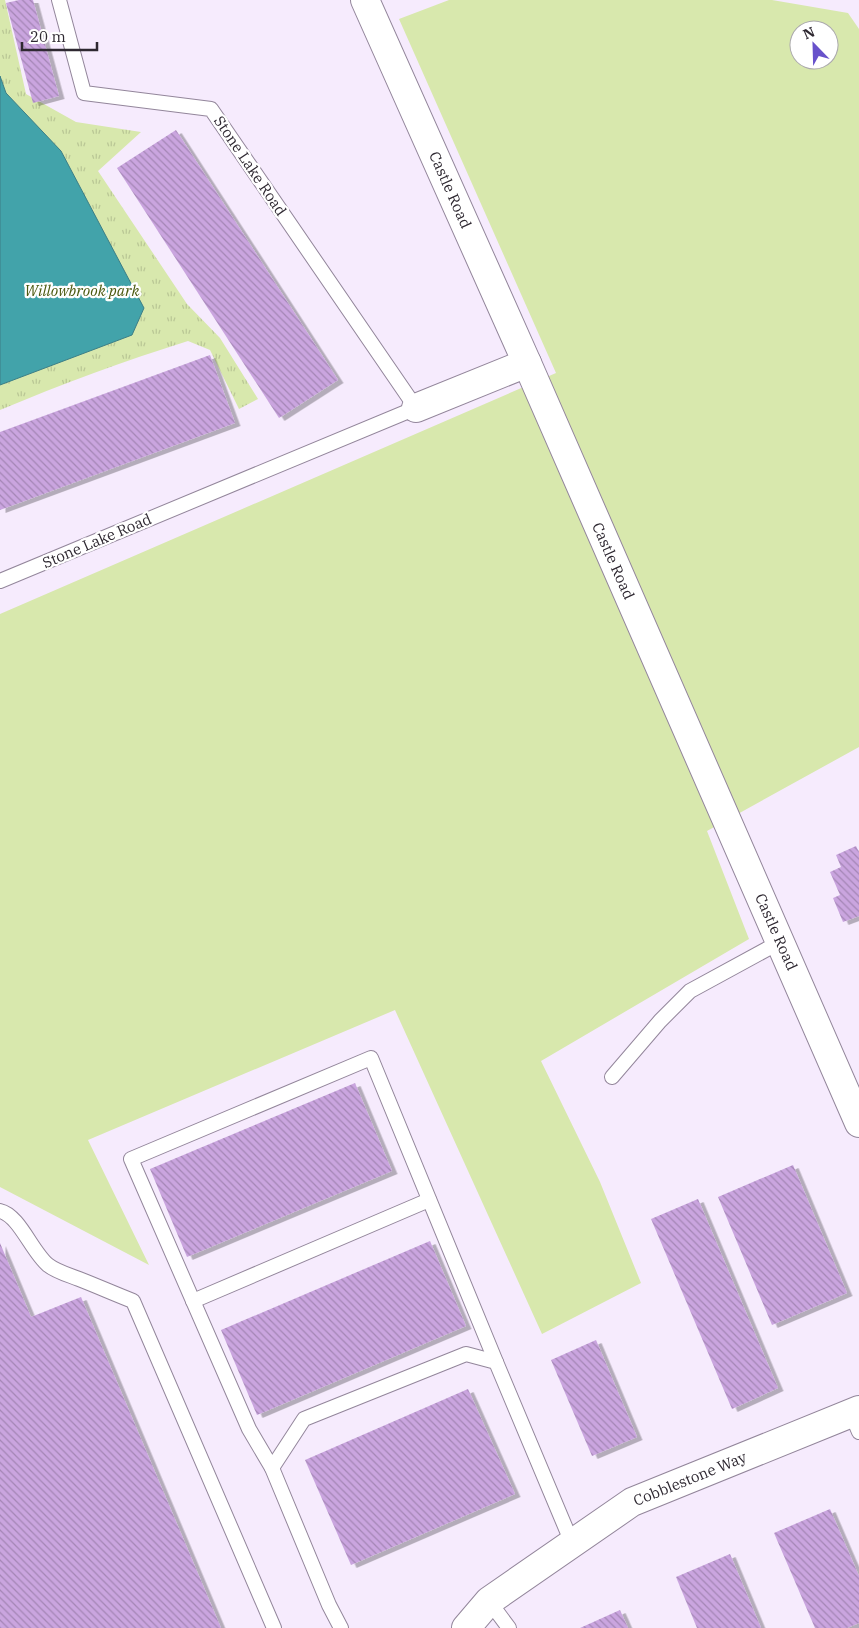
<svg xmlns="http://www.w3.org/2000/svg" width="859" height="1628" viewBox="0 0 859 1628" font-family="'IBM Plex Serif',serif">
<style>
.grass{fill:#d8e8ad;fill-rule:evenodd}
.park{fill:url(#park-tufts)}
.water{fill:#42a3aa;stroke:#3c7e86}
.building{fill:url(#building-back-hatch);filter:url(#shadow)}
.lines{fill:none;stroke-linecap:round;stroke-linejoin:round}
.service-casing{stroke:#93869b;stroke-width:16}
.minor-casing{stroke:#93869b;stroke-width:30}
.service{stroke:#fff;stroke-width:14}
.minor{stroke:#fff;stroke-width:28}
.labels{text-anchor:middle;stroke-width:4.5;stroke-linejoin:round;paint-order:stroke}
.street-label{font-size:15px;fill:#2e2831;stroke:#fff}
.park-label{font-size:15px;font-style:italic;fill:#4b590f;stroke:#fff}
</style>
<defs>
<pattern id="park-tufts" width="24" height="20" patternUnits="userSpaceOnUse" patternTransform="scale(1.25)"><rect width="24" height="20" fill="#d8e8ad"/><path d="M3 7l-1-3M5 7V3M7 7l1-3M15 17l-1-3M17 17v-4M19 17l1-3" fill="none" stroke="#bac795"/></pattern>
<pattern id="building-back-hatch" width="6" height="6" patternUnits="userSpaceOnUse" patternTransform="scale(1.25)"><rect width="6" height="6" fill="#caa5df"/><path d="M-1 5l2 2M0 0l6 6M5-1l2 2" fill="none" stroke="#a486b5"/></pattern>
<filter id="shadow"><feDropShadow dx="5.5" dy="3" stdDeviation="0" flood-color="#0004"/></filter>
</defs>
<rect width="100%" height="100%" fill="#f6ebfd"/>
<!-- grass -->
<path class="grass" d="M449,0H772L848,13L859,29V747L707,831L749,939L541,1061L600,1182L641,1283L542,1334L395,1010L88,1140L149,1265L0,1187V614L556,373L399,19ZM799,30H829V60H799Z"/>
<!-- park -->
<path class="park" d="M0,0H5L26,94L76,122L141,132L98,171L187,304L220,338L258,399L239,409L210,350L188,341C124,361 62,384 0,410Z"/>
<!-- water -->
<polygon class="water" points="0,76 6,93 61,151 144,308 132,335 0,385"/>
<!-- building -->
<g class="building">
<polygon points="19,0 33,0 59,96 33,103 6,3"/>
<polygon points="176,130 338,380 279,418 117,168"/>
<polygon points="210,355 235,423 0,510 0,432"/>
<polygon points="856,846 859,852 859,916 843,922 833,898 840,895 830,872 841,867 836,855"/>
<polygon points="355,1083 392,1171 187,1257 150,1169"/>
<polygon points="793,1165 847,1293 772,1325 718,1197"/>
<polygon points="698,1199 778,1388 732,1409 651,1219"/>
<polygon points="430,1241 466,1326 257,1415 221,1330"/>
<polygon points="0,1243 31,1317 81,1297 221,1628 0,1628"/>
<polygon points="596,1340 637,1437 592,1456 551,1360"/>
<polygon points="468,1389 515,1494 351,1565 305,1460"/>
<polygon points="830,1509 859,1576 859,1623 847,1628 815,1628 774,1533"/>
<polygon points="730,1554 761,1628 697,1628 676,1577"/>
<polygon points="620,1610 628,1628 580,1628"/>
</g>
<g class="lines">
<!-- service casing -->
<g class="service-casing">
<g id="service">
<polyline points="0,581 416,408 211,109 84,93 59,0"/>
<polyline points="612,1077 660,1021 690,991 780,942"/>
<path d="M0,1211C19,1215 32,1252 48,1265C57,1272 69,1275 79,1279C97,1286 115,1294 133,1301L274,1628"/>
<polyline points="193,1301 429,1200"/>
<polyline points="851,1413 859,1432"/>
<polyline points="272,1468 249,1429 131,1159 371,1058 496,1362"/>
<polyline points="489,1601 509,1628"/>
<polyline points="341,1628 329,1605 272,1468 304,1419 466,1354 496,1362 572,1543"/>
</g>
</g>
<!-- minor casing -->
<g class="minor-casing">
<g id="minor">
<polyline points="365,0 527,363 859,1123"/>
<polyline points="416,408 527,363"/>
<polyline points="466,1628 489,1601 632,1502 859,1410"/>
</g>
</g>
<!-- service -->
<use href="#service" class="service"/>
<!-- minor -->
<use href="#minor" class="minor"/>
</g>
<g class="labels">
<!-- street labels -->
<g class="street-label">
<text transform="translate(250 166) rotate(56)" y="5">Stone Lake Road</text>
<text transform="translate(450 190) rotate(66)" y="5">Castle Road</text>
<text transform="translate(97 541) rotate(-23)" y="5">Stone Lake Road</text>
<text transform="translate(613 561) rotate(66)" y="5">Castle Road</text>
<text transform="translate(776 932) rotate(66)" y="5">Castle Road</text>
<text transform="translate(690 1479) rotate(-22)" y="5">Cobblestone Way</text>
</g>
<!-- park labels -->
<g class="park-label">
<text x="82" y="296">Willowbrook park</text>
</g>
</g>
<!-- north arrow -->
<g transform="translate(814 45) rotate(337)"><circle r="24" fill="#ffffff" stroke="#aba9ad"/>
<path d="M0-4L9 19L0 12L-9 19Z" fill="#6852cb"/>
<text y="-8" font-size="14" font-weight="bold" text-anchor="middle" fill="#2e2831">N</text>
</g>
<!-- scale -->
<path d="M22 42v8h75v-8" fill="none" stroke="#2e2831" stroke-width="2.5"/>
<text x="30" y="42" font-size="15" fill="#2e2831" stroke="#ffffff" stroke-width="4" paint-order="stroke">20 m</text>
</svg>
